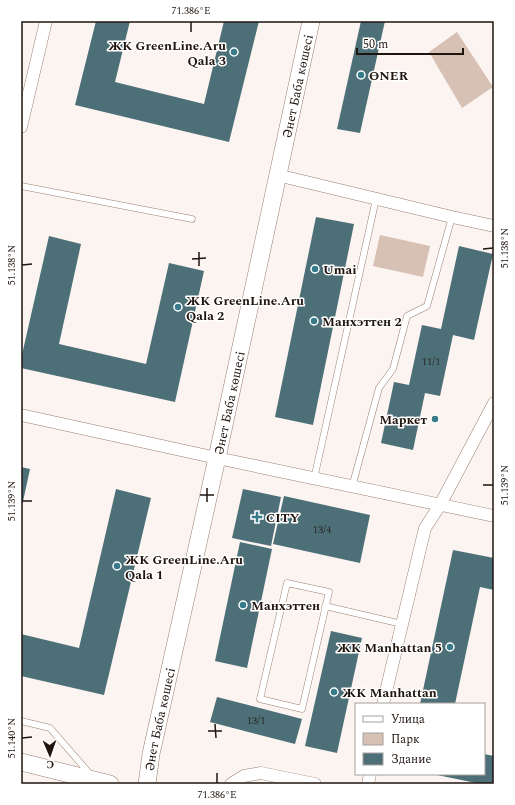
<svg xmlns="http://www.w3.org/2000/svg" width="515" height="805" viewBox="0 0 515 805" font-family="Spectral,serif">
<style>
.green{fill:#d7c0b4}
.building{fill:#4d7078}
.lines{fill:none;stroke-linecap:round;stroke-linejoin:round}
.lane-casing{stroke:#9d7f6f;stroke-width:7}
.street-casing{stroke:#9d7f6f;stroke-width:13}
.secondary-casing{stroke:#9d7f6f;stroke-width:18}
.lane{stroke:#fff;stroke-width:6}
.street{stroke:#fff;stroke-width:12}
.secondary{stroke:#fff;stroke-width:17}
.ticks{fill:none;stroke:#1f140e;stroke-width:1.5}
.poi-dot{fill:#377b8a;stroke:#fff;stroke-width:1.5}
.labels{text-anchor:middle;stroke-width:3;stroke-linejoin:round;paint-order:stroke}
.number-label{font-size:11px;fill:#2a2b28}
.poi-label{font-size:13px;font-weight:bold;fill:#1f140e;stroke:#fff;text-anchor:start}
.street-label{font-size:13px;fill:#1f140e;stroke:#fff}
.neatline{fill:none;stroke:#1f140e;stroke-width:1.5}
.ticks-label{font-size:10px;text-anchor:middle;fill:#1f140e}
</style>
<rect width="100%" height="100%" fill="#fbf4f0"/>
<!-- green -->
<g class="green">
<polygon points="457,32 493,87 462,108 429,52"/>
<polygon points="380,235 430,246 423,277 373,266"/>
</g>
<!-- building -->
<g class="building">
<polygon points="96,21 130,21 115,82 204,104 224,21 259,21 229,142 75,105"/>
<polygon points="361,21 385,21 360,133 337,129"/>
<polygon points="316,217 354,224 313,425 275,417"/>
<polygon points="49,236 81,244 59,344 146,364 169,263 204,271 175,402 21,368 21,359"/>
<polygon points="459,246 493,254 474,340 453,335 440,396 425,393 413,450 381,443 394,382 409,385 422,325 441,329"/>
<polygon points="21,467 30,469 22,506 21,506"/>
<polygon points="116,489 151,498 104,695 21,676 21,634 79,648"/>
<polygon points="243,489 281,497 271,546 232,538"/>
<polygon points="284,496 370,515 360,563 273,544"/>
<polygon points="240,542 272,549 247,668 215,661"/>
<polygon points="453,550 494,558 494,590 480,587 455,704 420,704"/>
<polygon points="331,631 362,638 337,753 305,746"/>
<polygon points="217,697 302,719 295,744 210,722"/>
<polygon points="484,754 494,756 494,784 481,784 437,775 484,774"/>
</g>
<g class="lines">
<!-- lane casing -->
<g class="lane-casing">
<g id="lane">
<polyline points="21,186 192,219"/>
<polyline points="314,479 376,199"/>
<polyline points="352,487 379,388 393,369 407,316 427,306 452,217"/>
<polygon points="287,583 329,592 302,709 260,699"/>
<polyline points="325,606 402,624"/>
<polyline points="21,721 50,728 90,774"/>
</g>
</g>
<!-- street casing -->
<g class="street-casing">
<g id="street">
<polyline points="21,127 46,21"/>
<polyline points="277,175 452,217 494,226"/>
<polyline points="21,415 217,458 494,516"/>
<polyline points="383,704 425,528 440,505 494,403"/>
<polyline points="231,784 244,776 261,773 315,784"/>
<polyline points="368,784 370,774"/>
</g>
</g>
<!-- secondary casing -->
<g class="secondary-casing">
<g id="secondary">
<polyline points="21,762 110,784"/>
<path id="s1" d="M147,784L151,754L217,458L311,21"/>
</g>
</g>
<!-- lane -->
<use href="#lane" class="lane"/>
<!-- street -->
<use href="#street" class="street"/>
<!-- secondary -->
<use href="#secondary" class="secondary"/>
</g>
<!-- ticks -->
<path class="ticks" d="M191,22V32M483,249L493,248M199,252V266M192,259L206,258M22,265L32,264M483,485H493M207,488V502M200,495H214M22,501H32M215,724L216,738M208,731H222M22,738L32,737M217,773V783"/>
<!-- markers -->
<g class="poi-dot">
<circle cx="234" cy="52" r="4"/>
<circle cx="361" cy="75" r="4"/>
<circle cx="315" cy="269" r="4"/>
<circle cx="178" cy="307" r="4"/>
<circle cx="314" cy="321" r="4"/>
<circle cx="435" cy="419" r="4"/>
<path d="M255 511h4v4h4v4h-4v4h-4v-4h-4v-4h4z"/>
<circle cx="117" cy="566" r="4"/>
<circle cx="243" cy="605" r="4"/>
<circle cx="450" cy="647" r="4"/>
<circle cx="334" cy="692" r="4"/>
</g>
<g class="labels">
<!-- number labels -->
<g class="number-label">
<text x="431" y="365">11/1</text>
<text x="322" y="533">13/4</text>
<text x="256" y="724">13/1</text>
</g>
<!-- poi labels -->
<g class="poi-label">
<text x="226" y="50" text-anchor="end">ЖК GreenLine.Aru<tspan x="226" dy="15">Qala 3</tspan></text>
<text x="369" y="80">ӨNER</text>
<text x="323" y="274">Umai</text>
<text x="186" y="305">ЖК GreenLine.Aru<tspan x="186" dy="15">Qala 2</tspan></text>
<text x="322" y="326">Манхэттен 2</text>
<text x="427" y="424" text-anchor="end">Маркет</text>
<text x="266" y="522">CITY</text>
<text x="125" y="564">ЖК GreenLine.Aru<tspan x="125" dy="15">Qala 1</tspan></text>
<text x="251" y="610">Манхэттен</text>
<text x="442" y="652" text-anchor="end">ЖК Manhattan 5</text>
<text x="342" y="697">ЖК Manhattan</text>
</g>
<!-- street labels -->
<g class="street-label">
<text dy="5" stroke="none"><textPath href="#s1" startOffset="714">Әнет Баба көшесі</textPath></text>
<text dy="5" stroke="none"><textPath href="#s1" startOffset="390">Әнет Баба көшесі</textPath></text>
<text dy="5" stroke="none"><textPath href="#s1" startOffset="66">Әнет Баба көшесі</textPath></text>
</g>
</g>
<!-- border -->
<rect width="515" height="805" fill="none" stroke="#ffffff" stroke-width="44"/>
<!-- legend -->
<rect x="355" y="703" width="130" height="72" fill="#ffffff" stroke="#a5a19f"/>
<rect x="363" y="716" width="20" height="6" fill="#ffffff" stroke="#a5a19f"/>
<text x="391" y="723" font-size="12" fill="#1f140e">Улица</text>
<rect x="363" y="733" width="20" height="12" fill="#d7c0b4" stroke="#a5a19f"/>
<text x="391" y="743" font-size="12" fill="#1f140e">Парк</text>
<rect x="363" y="753" width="20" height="12" fill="#4d7078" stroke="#a5a19f"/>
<text x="391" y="763" font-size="12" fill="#1f140e">Здание</text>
<!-- north arrow -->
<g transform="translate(50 755) rotate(178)" stroke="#ffffff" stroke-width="3" paint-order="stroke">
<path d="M0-3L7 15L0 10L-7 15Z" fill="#1f140e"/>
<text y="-6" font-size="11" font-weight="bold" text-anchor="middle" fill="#1f140e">С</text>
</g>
<!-- scale -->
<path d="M357 48v6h106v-6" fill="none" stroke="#1f140e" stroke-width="2"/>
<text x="363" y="48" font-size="12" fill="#1f140e" stroke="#ffffff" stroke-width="3" paint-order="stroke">50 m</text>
<rect x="22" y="22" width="471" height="761" class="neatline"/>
<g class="ticks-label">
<text x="191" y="14">71.386°E</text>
<text transform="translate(504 248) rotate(-90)" y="4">51.138°N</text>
<text transform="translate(11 265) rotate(-90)" y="4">51.138°N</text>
<text transform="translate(504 485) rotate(-90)" y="4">51.139°N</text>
<text transform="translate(11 501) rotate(-90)" y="4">51.139°N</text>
<text transform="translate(11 738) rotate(-90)" y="4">51.140°N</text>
<text x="217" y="798">71.386°E</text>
</g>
</svg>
